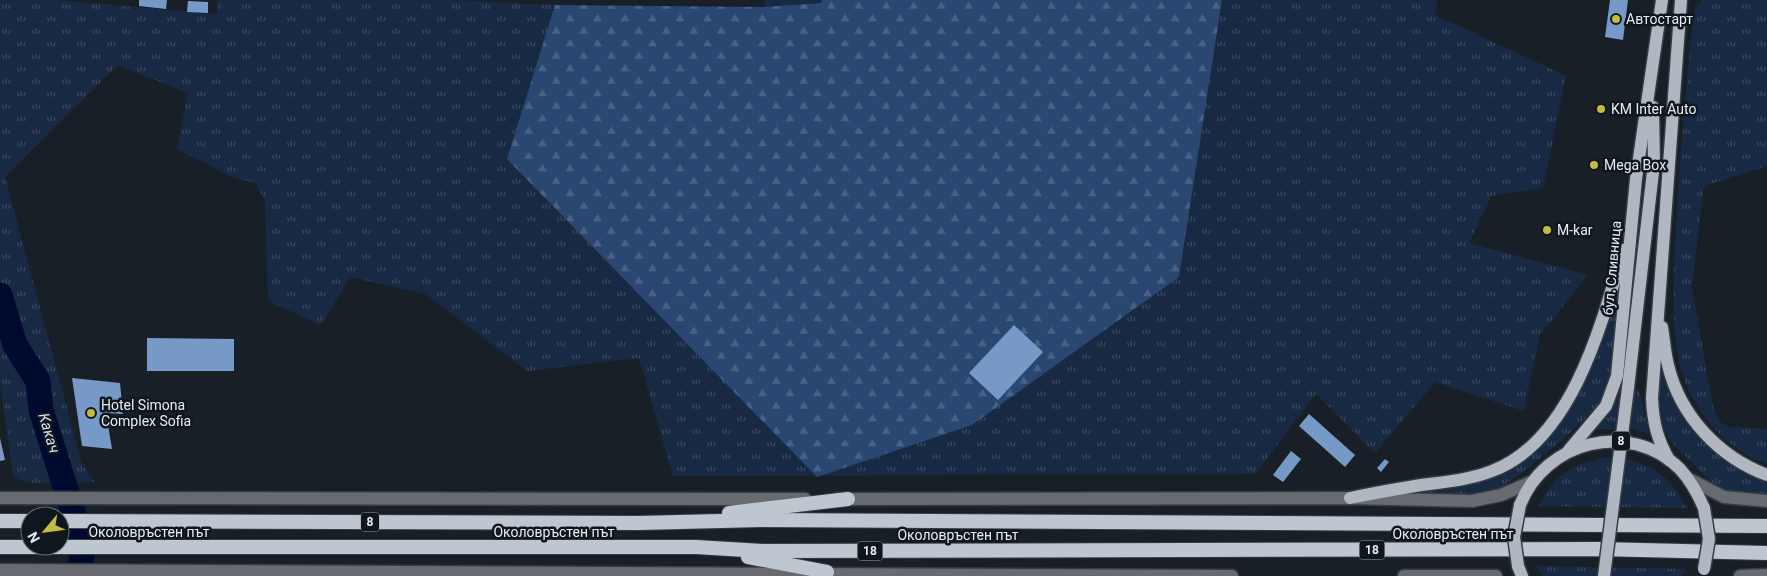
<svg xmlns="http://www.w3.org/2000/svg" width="1767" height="576" viewBox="0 0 1767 576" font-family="Roboto,sans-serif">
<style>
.grass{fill:url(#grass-tufts)}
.forest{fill:url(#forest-firs)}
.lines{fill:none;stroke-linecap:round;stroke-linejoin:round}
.river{stroke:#00092e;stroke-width:25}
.building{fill:#7799c8}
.minor-casing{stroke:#363c43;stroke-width:15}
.primary-casing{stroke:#363c43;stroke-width:15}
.trunk-casing{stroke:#363c43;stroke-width:16}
.minor{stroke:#676a6e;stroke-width:12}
.primary{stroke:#b0b7c0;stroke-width:12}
.trunk{stroke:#bec6d0;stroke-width:14}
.primary-bridge-casing{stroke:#363c43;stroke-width:15;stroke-linecap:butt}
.primary-bridge{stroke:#b0b7c0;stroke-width:12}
.poi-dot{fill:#c2bd3f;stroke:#10161e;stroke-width:2}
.labels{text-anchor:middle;stroke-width:5;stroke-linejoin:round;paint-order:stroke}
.shield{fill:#10161e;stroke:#a7acb2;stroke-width:1}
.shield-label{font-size:12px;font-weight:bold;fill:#e8ecf2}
.poi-label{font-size:14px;fill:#e8ecf2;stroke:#10161e;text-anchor:start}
.street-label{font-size:14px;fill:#e8ecf2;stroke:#10161e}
.water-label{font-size:15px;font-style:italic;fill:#d9e3f1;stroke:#10161e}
</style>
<defs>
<pattern id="grass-tufts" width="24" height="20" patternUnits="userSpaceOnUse" patternTransform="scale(1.25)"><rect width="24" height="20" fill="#182a43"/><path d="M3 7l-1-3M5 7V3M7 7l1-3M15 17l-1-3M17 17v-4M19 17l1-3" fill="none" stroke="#3a495f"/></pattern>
<pattern id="forest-firs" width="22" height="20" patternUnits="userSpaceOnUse" patternTransform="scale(1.25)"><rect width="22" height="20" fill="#294771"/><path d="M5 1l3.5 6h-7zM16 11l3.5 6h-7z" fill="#486286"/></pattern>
</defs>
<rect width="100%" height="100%" fill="#191f27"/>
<!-- grass -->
<g class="grass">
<polygon points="0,0 56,0 217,14 217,0 454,0 555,5 507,159 1179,277 1222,0 1437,0 1435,15 1566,76 1543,188 1491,196 1469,243 1588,275 1540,335 1524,411 1435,382 1375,453 1316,394 1255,474 673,476 639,358 527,371 425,294 350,277 321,325 268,301 265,201 256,183 234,178 177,149 188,93 118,65 5,177 82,464 95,482 27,483 13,476 0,382"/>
<polygon points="765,0 822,0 822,3 764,7"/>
<path d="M1702,0H1767V166L1710,184L1703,190L1692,288L1713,406L1720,422L1729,427L1767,429V463C1726,451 1692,409 1681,369C1670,330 1674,270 1676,229C1680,156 1686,84 1694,11Z"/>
<path d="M1615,302L1619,305C1617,324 1615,378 1608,392C1599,411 1512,486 1492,491C1466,498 1439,495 1412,494C1417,488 1477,484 1491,479C1517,470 1538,452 1554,430Z"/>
<path d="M1660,365L1663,366C1672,385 1679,406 1690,423C1703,447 1741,474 1767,481V496L1722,492L1674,445L1660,424L1656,411Z"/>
<polygon points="1617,387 1639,389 1649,434 1633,429 1596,429"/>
<path d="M1607,457C1646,459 1668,473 1687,508L1539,506C1554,474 1574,464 1607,457Z"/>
<polygon points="1536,566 1686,569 1682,576 1542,576"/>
</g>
<!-- forest -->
<polygon class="forest" points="822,0 1222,0 1179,277 972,425 817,477 507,159 555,5 764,7 821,3"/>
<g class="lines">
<!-- river -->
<polyline class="river" points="0,295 15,345 38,381 41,410 84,547 78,576"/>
</g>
<!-- building -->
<g class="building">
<polygon points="139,0 167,0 166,9 139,6"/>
<polygon points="1610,0 1628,0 1623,40 1605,37"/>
<polygon points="188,1 208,2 208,13 187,12"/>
<polygon points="1014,325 1043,352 998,400 969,373"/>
<polygon points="147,338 234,339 234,371 147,371"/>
<polygon points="72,378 120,383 123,414 106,413 112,449 82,446"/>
<polygon points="1309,414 1355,455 1345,467 1299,426"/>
<polygon points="0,438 5,460 0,461"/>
<polygon points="1291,451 1301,459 1283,482 1273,475"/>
<polygon points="1385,459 1389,462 1381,472 1377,468"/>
</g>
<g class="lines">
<!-- minor casing -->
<g class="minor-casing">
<g id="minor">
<polyline points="1689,479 1724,497 1767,501"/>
<polyline points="0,498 805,499"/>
<polyline points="837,499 1350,498 1472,501 1501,495 1531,482"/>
<polyline points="0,570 1232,576"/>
<polyline points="1404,576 1496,576"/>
<polyline points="1740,576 1767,575"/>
</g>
</g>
<!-- primary casing -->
<g class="primary-casing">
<g id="primary">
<path d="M1662,327C1664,340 1665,353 1668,365C1680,416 1719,457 1767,475"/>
<polyline points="1628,388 1654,163 1653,107"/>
<polyline points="1569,450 1606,406 1617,376 1636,179 1662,0"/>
<path d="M1669,460C1657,439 1653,422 1652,398L1681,0"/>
<path d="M1350,498C1374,493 1397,489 1421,485C1444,482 1469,480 1492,471C1572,441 1602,324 1623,250"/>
<path d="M1520,505C1545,441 1629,419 1680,469C1691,481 1698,494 1704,508"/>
<polyline points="1518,566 1522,576"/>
</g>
</g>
<!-- trunk casing -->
<g class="trunk-casing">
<g id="trunk">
<polyline points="729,513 848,499"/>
<polyline points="0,521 30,521"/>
<polyline points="60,521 639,523 761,520 1767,526"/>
<polyline points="0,547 696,547 762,551 1598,549 1767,553"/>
<polyline points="748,557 827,572"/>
</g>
</g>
<!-- minor -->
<use href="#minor" class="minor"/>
<!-- primary -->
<use href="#primary" class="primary"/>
<!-- trunk -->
<use href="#trunk" class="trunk"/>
<!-- primary-bridge casing -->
<g class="primary-bridge-casing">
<g id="primary-bridge">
<polyline points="1704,508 1709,539 1704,569"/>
<polyline points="1518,566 1514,537 1520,505"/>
<polyline points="1604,576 1628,388"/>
</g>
</g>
<!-- primary-bridge -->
<use href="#primary-bridge" class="primary-bridge"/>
</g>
<!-- markers -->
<g class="poi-dot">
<circle cx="1616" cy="19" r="5"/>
<circle cx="1601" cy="109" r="5"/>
<circle cx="1594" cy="165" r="5"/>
<circle cx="1547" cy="230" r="5"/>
<circle cx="91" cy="413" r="5"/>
</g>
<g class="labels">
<!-- shield labels -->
<g class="shield">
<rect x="1612" y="431.5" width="18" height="19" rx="4"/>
<rect x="361" y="512.5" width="18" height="19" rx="4"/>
<rect x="1359.5" y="540.5" width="25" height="19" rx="4"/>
<rect x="857.5" y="541.5" width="25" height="19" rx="4"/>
</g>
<g class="shield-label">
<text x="1621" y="445">8</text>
<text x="370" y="526">8</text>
<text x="1372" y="554">18</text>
<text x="870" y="555">18</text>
</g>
<!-- poi labels -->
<g class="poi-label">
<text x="1626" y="24">Автостарт</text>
<text x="1611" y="114">KM Inter Auto</text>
<text x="1604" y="170">Mega Box</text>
<text x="1557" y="235">M-kar</text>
<text x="101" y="410">Hotel Simona<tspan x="101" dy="16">Complex Sofia</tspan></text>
</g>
<!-- street labels -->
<g class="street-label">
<text transform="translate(1612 268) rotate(-85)" y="5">бул. Сливница</text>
<text x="149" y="537">Околовръстен път</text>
<text x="554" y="537">Околовръстен път</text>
<text x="1453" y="539">Околовръстен път</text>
<text x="958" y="540">Околовръстен път</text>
</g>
<!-- water labels -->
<g class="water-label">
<text transform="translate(49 433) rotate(73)" y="5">Какач</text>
</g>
</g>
<!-- north arrow -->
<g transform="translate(45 531) rotate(241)"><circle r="24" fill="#10161e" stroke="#666c73"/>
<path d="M0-4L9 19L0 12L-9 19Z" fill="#c2bd3f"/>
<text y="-8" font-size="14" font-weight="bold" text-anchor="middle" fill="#e8ecf2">N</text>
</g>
</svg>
